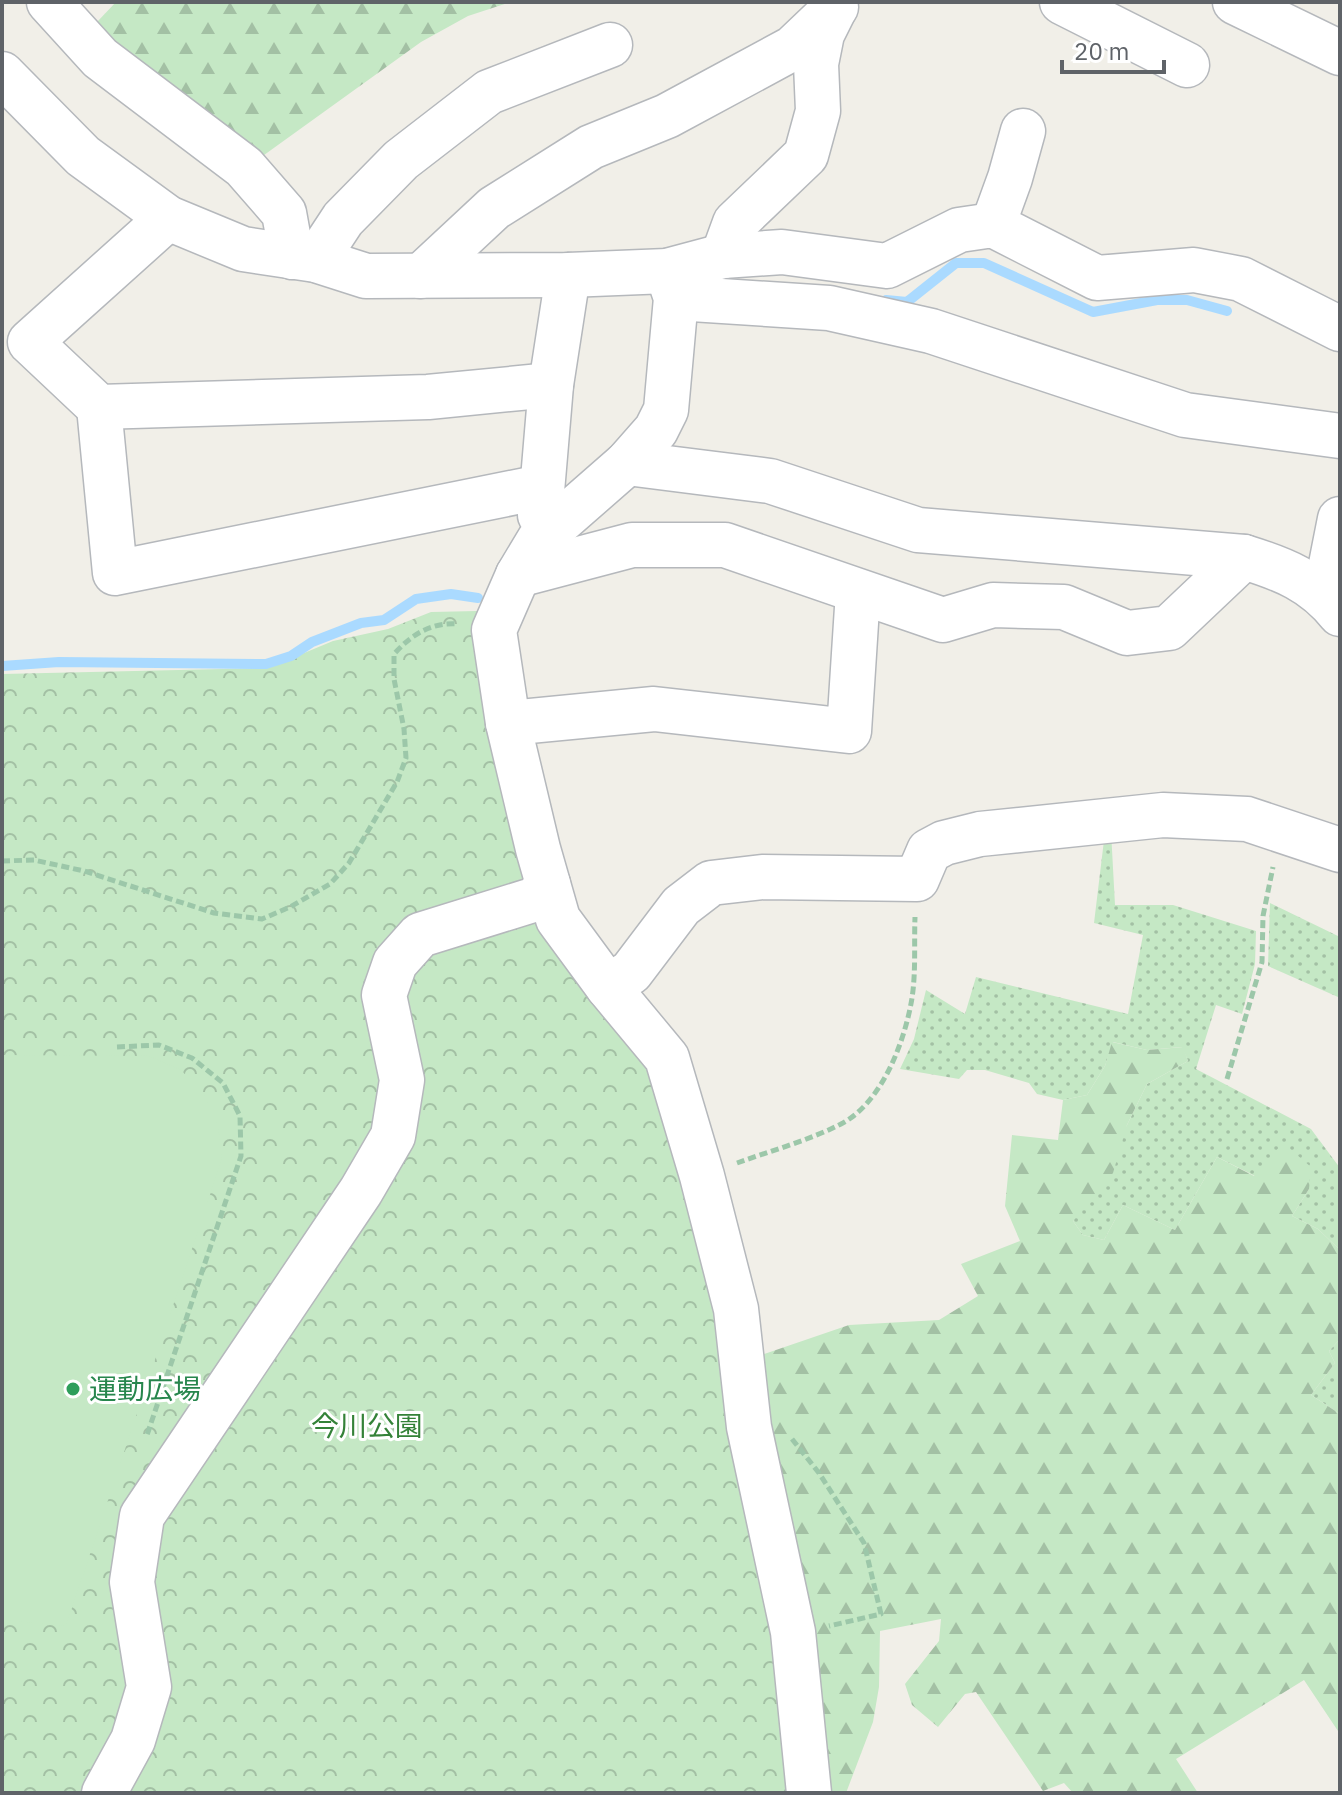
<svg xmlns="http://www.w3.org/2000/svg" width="1342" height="1795" viewBox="0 0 1342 1795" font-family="'IBM Plex Sans','Noto Sans JP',sans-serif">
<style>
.grass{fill:url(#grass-dots)}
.forest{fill:url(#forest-firs)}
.park{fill:url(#park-crowns)}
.pitch{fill:#c5e8c5}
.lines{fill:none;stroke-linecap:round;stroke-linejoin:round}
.stream{stroke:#aadaff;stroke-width:10}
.minor-casing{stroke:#b5b8bc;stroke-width:47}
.path{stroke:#9cc7a9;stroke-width:5;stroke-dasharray:8 4;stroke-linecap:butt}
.minor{stroke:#fff;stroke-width:44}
.leisure-dot{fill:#2e9e5b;stroke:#fff;stroke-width:3}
.labels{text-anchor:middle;stroke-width:6;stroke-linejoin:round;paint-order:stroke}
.leisure-label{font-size:28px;fill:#27864d;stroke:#fff;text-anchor:start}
.park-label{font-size:28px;fill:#348238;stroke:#fff}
</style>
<defs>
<pattern id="grass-dots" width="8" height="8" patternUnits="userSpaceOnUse" patternTransform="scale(2)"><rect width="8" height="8" fill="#c5e8c5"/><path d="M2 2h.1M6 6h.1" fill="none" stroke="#a3c0a4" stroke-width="1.8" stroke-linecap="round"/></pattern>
<pattern id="forest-firs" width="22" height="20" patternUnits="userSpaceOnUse" patternTransform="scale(2)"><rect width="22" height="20" fill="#c5e8c5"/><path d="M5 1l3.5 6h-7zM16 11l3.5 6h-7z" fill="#a3c0a4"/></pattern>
<pattern id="park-crowns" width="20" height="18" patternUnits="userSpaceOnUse" patternTransform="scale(2)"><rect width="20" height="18" fill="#c5e8c5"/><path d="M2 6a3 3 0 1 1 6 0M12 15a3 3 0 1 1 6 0" fill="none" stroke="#a3c0a4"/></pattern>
</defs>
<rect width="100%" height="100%" fill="#f1efe8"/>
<!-- grass -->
<g class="grass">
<polygon points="1111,831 1115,905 1173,905 1256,931 1255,964 1242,1014 1216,1005 1196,1069 1311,1129 1340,1168 1340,1250 1318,1229 1292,1216 1309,1189 1255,1176 1217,1157 1175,1230 1123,1205 1104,1240 1083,1235 1073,1221 1127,1125 1147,1084 1188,1061 1182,1047 1147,1050 1113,1042 1105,1066 1087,1095 1063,1100 1037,1094 1029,1083 985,1070 967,1070 959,1079 900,1069 914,1039 926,990 965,1014 976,977 1128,1014 1143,935 1094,923 1105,832"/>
<polygon points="1270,903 1340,937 1338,997 1268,966"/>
<polygon points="1340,1339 1340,1414 1311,1395 1335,1363 1329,1351"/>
</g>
<!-- forest -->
<g class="forest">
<polygon points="116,2 511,2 468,16 421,42 253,163 124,58 97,22"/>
<polygon points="1112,1042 1147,1050 1183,1047 1188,1061 1147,1084 1127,1125 1113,1173 1073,1221 1083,1235 1104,1240 1123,1205 1175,1230 1217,1157 1254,1176 1283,1143 1311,1167 1309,1189 1292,1216 1318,1229 1340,1250 1340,1339 1329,1351 1335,1363 1311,1395 1340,1414 1340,1734 1304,1680 1176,1759 1198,1793 1073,1793 1064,1783 1043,1791 976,1692 965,1694 938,1727 912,1705 905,1684 939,1641 941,1619 880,1631 879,1687 873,1722 846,1793 827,1793 761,1355 849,1325 939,1320 978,1296 961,1264 1020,1241 1005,1206 1012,1135 1058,1140 1063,1100 1087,1095 1105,1066"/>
</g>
<!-- park -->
<polygon class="park" points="477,611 485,614 536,899 663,1063 694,1189 777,1645 792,1793 2,1793 2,674 268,668 333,641 388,629 431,612"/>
<!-- pitch -->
<polygon class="pitch" points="2,1055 149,1056 181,1070 204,1095 218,1126 222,1159 66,1626 2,1620"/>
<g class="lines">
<!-- stream -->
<g class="stream">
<polyline points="886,300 907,302 956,263 984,263 1093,312 1157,300 1187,300 1227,311"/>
<polyline points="2,666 59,662 266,664 291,656 312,642 361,623 384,620 416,599 451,594 478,598"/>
</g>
<!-- minor casing -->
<g class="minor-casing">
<g id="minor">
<polyline points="49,2 100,58 244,167 284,213 292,257"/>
<polyline points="1062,2 1187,65"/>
<polyline points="1235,2 1340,53"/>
<polyline points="2,74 83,156 168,218 243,249 316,260 366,276 568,275 667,271 723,256 782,252 887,266 959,230 993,225 1097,278 1194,270 1241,279 1340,329"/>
<polyline points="168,218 30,342 99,407 428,397 551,385"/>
<polyline points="993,225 1010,178 1023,131"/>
<polyline points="723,256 735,223 806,155 818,111 816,64 822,34 833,12"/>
<polyline points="316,260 343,219 401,160 489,92 610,45"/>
<polyline points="667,271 676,298 666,410 656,430 627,463 539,540 518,575 494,630 508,723 538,849 558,919 608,987 667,1058 702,1176 736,1309 749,1427 793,1632 809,1793"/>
<polyline points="421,276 494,208 591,147 667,116 793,48 836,7"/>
<polyline points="676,298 829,308 931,331 1185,415 1340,436"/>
<polyline points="99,407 115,573 541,487"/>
<path d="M627,463L770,481L918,530L1244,557C1283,569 1314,581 1340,614"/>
<polyline points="540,515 551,385 568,275"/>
<polyline points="518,575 632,545 725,545 943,620 993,605 1064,607 1127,633 1169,628 1244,557"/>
<polyline points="1325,595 1340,519"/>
<polyline points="508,723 654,709 849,731 858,592"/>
<polyline points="608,987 631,972 681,906 711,883 762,877 917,879 929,851 944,843 980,834 1163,815 1247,819 1340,850"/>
<polyline points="104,1793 133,1740 149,1687 132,1582 142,1516 361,1191 393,1136 402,1080 384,995 395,963 420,935 536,899 548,884"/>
</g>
</g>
<!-- path -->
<g class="path">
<path d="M2,861L34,860L84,871L214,913L262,919L290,907L330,884L349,863L397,782L406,758L404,729L394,679V654C411,635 431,622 458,624"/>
<polyline points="117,1047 159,1045 192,1058 223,1083 240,1116 241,1156 146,1438"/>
<polyline points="1227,1079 1262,962 1263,916 1273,867"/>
<path d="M737,1163C770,1151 810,1140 841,1124C882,1103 905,1041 912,998C916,972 914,944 915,917"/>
<polyline points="792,1439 819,1473 864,1543 881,1614 829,1626"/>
</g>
<!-- minor -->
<use href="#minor" class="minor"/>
</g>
<!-- markers -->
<circle class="leisure-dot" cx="73" cy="1389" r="8"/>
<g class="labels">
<!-- leisure labels -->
<g class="leisure-label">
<text x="89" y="1399">運動広場</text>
</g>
<!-- park labels -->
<g class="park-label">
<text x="367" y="1436">今川公園</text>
</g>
</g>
<!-- border -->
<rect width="1342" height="1795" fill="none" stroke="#5f6368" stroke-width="8"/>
<!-- scale -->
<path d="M1062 60v12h102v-12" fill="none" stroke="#5f6368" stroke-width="4"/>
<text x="1074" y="60" font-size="24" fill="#5f6368" stroke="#ffffff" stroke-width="6" paint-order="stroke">20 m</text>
</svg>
